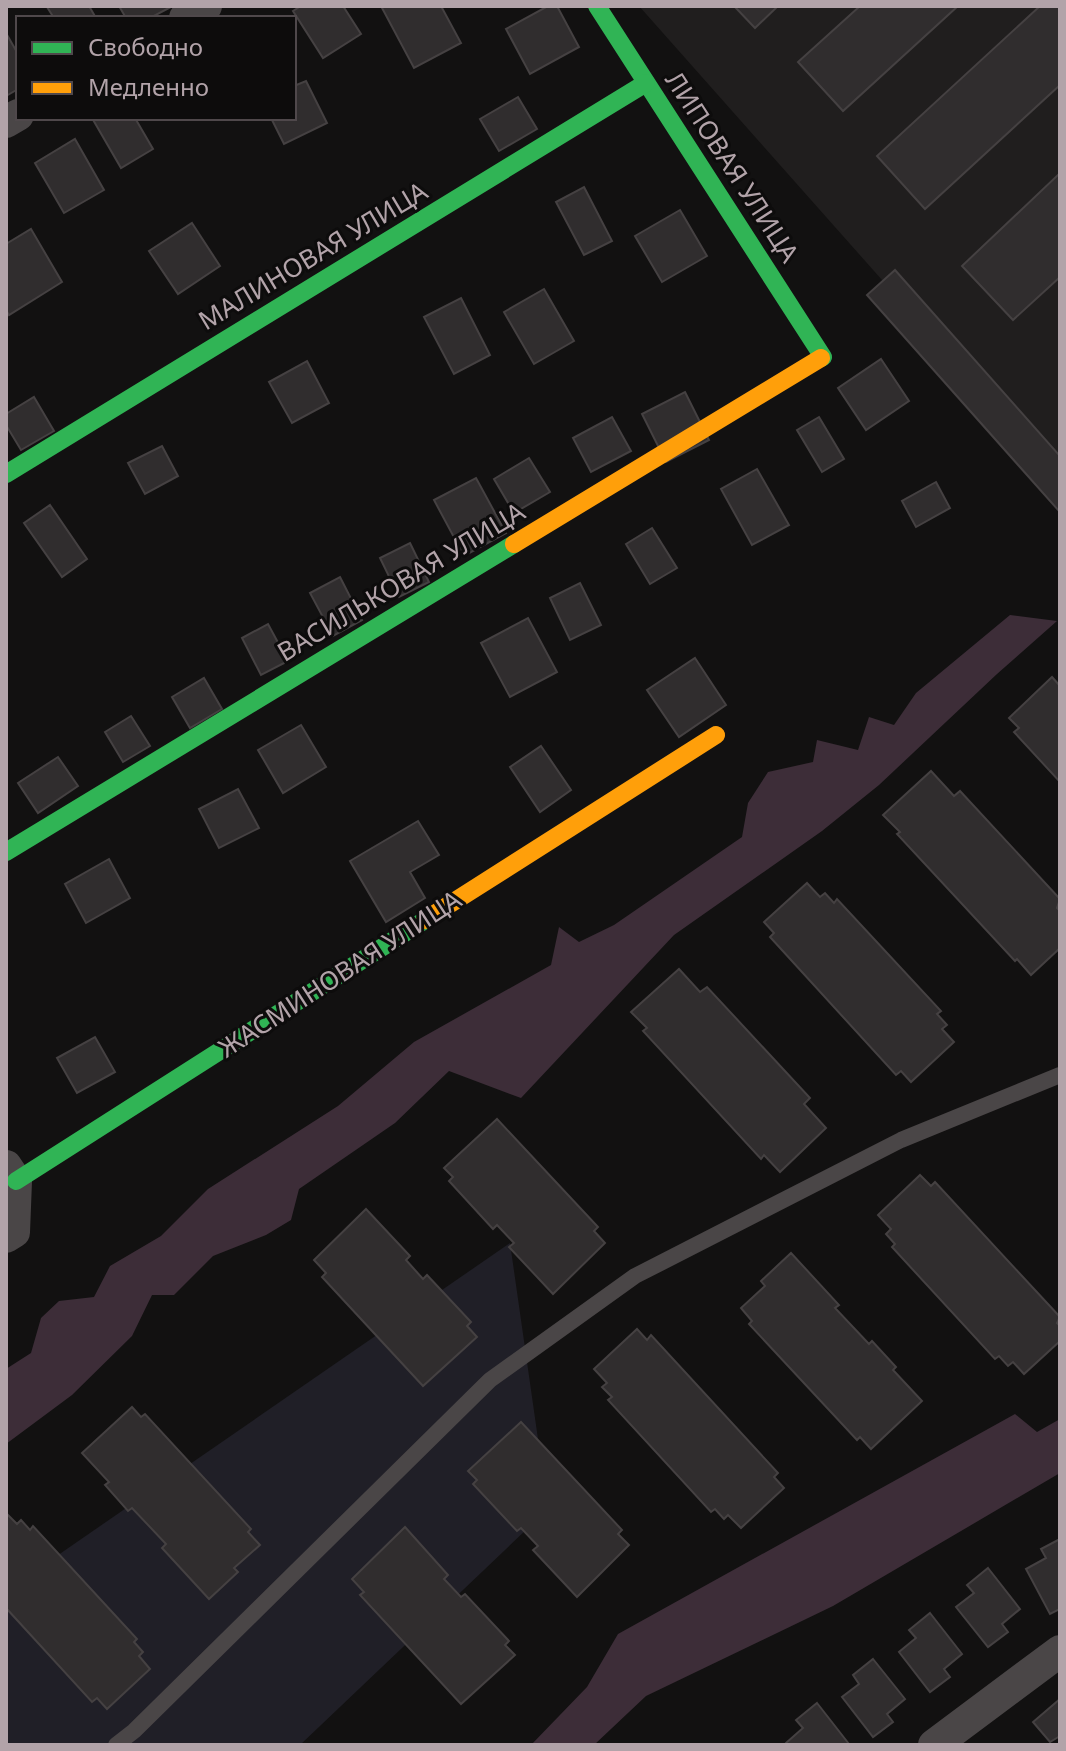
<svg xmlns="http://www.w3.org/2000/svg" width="1066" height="1751" viewBox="0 0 1066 1751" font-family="'Noto Sans',sans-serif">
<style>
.built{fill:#201e1e}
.green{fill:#201f27}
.water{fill:#3d2d38}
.building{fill:#302d2e;stroke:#454142;stroke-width:2}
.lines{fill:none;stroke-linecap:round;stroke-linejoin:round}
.lane{stroke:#4a4647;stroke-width:16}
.street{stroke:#4a4647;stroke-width:32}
.fast{stroke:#30b455;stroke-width:18}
.slow{stroke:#ff9f0a;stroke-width:18}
.labels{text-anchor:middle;stroke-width:6;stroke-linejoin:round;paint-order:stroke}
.street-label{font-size:26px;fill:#b2a3a9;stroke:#0d0c0c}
</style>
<rect width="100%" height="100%" fill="#121111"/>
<!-- built -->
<polygon class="built" points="639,6 1060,6 1060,481 882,280"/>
<!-- green -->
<polygon class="green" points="510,1243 548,1509 300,1745 6,1745 6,1591"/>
<!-- water -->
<g class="water">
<polygon points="1010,615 1057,621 997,674 879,785 822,831 674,935 521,1098 449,1071 395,1123 299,1189 291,1220 266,1235 213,1256 174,1295 152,1295 132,1336 72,1395 6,1444 6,1369 31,1353 41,1318 59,1301 94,1297 110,1266 161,1236 208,1189 338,1106 414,1042 551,965 559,927 579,942 614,925 742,837 748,803 768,772 813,762 817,740 858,750 869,717 894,725 916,693"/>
<polygon points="1015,1414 1037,1432 1060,1419 1060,1473 833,1606 646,1696 594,1745 531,1745 587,1687 618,1634"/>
</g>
<!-- building -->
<g class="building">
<polygon points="89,6 96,18 54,18 47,7"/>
<polygon points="119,6 170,6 171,7 150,18 126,18"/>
<polygon points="301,6 343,6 361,34 323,58 293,11"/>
<polygon points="381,6 441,6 461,43 414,68"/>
<polygon points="548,6 557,6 579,47 530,74 506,29"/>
<polygon points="734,6 778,6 755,28"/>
<polygon points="860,6 958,6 843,111 798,62"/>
<polygon points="1040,6 1060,6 1060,85 925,209 877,156"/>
<polygon points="6,33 18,54 18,89 6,96"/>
<polygon points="306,81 327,123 284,144 271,118 294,118 294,86"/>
<polygon points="518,97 537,129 499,151 480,119"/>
<polygon points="92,118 135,118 153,149 121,168"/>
<polygon points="75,139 104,190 64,213 35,163"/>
<polygon points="1060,173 1060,277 1013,320 962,266"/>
<polygon points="584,187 612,241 584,255 556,202"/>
<polygon points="680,210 707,256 662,282 635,236"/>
<polygon points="192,223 220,266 178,294 149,251"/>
<polygon points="31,229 62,282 9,315 6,310 6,244"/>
<polygon points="895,270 1060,456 1059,511 867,295"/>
<polygon points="544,289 574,341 534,364 504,312"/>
<polygon points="461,298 490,355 454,374 424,317"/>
<polygon points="881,359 909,401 866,430 838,388"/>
<polygon points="307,361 329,403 292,423 269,382"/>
<polygon points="685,392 709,440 666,462 642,414"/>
<polygon points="34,397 54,431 21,450 6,425 6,414"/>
<polygon points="612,417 631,451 591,472 573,438"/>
<polygon points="819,417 844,459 822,472 797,430"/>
<polygon points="162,446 178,476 145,494 128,463"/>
<polygon points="529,458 550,492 514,513 494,479"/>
<polygon points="757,469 789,525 752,545 721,489"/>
<polygon points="476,478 506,533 464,556 434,500"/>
<polygon points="936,482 950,508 916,527 902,501"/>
<polygon points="50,505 87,559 62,577 24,523"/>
<polygon points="652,528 677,568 650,584 626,544"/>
<polygon points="410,543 429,582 399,597 380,558"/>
<polygon points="340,577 362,620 333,636 310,593"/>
<polygon points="580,583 601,625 570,640 550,598"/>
<polygon points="528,618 557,672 510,697 481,643"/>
<polygon points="268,624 288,661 261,675 242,638"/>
<polygon points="695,658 726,705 679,737 647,690"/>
<polygon points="1052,677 1060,686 1060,782 1014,732 1019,728 1009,718"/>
<polygon points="204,678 222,709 190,728 172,697"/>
<polygon points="131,716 150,746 123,762 105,732"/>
<polygon points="301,725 326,767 283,793 258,750"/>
<polygon points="541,746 571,790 540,812 510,767"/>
<polygon points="58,757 78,786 38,813 18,783"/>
<polygon points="931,771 954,796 960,791 1060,899 1057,908 1060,911 1060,948 1031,975 1017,959 1015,961 897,834 900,832 883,815"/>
<polygon points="238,789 259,828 219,848 199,809"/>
<polygon points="418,821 439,855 410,872 425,898 386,922 350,861"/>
<polygon points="109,859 130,898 86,923 65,884"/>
<polygon points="807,883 820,897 825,893 834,903 837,899 941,1011 937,1014 947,1025 942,1029 954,1042 911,1082 901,1071 896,1075 770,937 774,933 764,922"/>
<polygon points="679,969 700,992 707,987 810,1098 804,1104 826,1128 780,1172 764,1155 761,1159 643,1031 647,1028 631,1012"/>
<polygon points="95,1037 115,1072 77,1093 57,1058"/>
<polygon points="497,1119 598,1227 594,1231 605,1243 553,1294 509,1247 514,1243 497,1225 493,1229 449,1181 453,1177 444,1168"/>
<polygon points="920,1175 931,1186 935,1182 1060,1317 1057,1323 1060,1326 1060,1341 1024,1374 1013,1362 1008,1366 999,1356 995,1359 892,1247 895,1244 886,1234 891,1229 878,1215"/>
<polygon points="366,1209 410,1256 406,1260 423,1279 427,1275 471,1322 467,1326 477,1337 423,1386 322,1277 326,1273 314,1260"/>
<polygon points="791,1253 839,1305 835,1308 869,1344 872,1341 896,1367 893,1370 922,1401 871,1449 860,1437 857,1440 749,1324 752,1321 741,1308 765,1286 761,1281"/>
<polygon points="637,1329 647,1340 651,1335 778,1473 774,1477 784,1488 741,1528 728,1515 724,1519 715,1509 711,1512 608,1400 612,1397 602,1387 607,1383 594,1369"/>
<polygon points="132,1407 141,1417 145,1414 251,1529 248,1532 260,1545 234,1568 238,1572 209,1599 162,1548 166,1544 132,1508 128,1511 105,1485 109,1482 82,1453"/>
<polygon points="521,1422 622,1530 618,1534 629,1545 577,1597 533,1550 538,1546 521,1528 517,1531 473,1484 477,1480 468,1471"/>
<polygon points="6,1513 17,1524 21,1520 30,1530 33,1526 137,1639 134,1642 143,1652 139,1656 150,1669 107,1709 97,1698 92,1702 6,1608"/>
<polygon points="405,1527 448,1575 444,1579 461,1597 465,1594 509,1641 505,1645 515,1655 461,1704 360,1595 364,1592 352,1579"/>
<polygon points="1060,1539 1060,1609 1050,1614 1026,1569 1046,1558 1041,1549"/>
<polygon points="988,1568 1020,1609 1002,1624 1008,1632 988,1647 956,1607 974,1593 967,1585"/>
<polygon points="930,1613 962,1654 944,1669 950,1677 930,1692 899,1652 916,1638 909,1630"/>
<polygon points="873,1659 905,1699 887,1714 893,1722 873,1737 842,1697 859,1684 853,1675"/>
<polygon points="1060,1699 1060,1736 1050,1742 1033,1722"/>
<polygon points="817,1703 849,1744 849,1745 787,1745 786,1743 803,1728 796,1720"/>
</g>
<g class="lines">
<!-- lane -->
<polyline class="lane" points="116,1745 134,1731 490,1380 635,1276 901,1140 1060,1075"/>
<!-- street -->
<g class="street">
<polyline points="185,18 206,6"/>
<polyline points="6,122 18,115"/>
<polyline points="6,1166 16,1181 14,1232 6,1237"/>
<polyline points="934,1745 1060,1651"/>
</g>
<!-- fast -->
<g class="fast">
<polyline points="597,6 823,357 821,358"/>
<polyline points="6,474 646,83"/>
<polyline points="6,852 514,544"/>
<polyline points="16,1181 425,920"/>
</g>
<!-- slow -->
<g class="slow">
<polyline points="514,544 821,358"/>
<polyline points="425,920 716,735"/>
</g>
</g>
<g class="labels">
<!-- street labels -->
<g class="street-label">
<text transform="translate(732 167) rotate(57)" y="9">ЛИПОВАЯ УЛИЦА</text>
<text transform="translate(313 256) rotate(-31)" y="9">МАЛИНОВАЯ УЛИЦА</text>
<text transform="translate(401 582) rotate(-31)" y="9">ВАСИЛЬКОВАЯ УЛИЦА</text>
<text transform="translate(340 974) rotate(-33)" y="9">ЖАСМИНОВАЯ УЛИЦА</text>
</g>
</g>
<!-- border -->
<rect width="1066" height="1751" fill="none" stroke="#b2a3a9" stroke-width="16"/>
<!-- legend -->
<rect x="16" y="16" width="280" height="104" fill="#0d0c0c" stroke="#4f484b" stroke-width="2"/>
<rect x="32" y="42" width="40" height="12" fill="#30b455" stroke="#4f484b" stroke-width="2"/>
<text x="88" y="56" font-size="24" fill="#b2a3a9">Свободно</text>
<rect x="32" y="82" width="40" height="12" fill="#ff9f0a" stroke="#4f484b" stroke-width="2"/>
<text x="88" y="96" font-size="24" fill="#b2a3a9">Медленно</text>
</svg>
